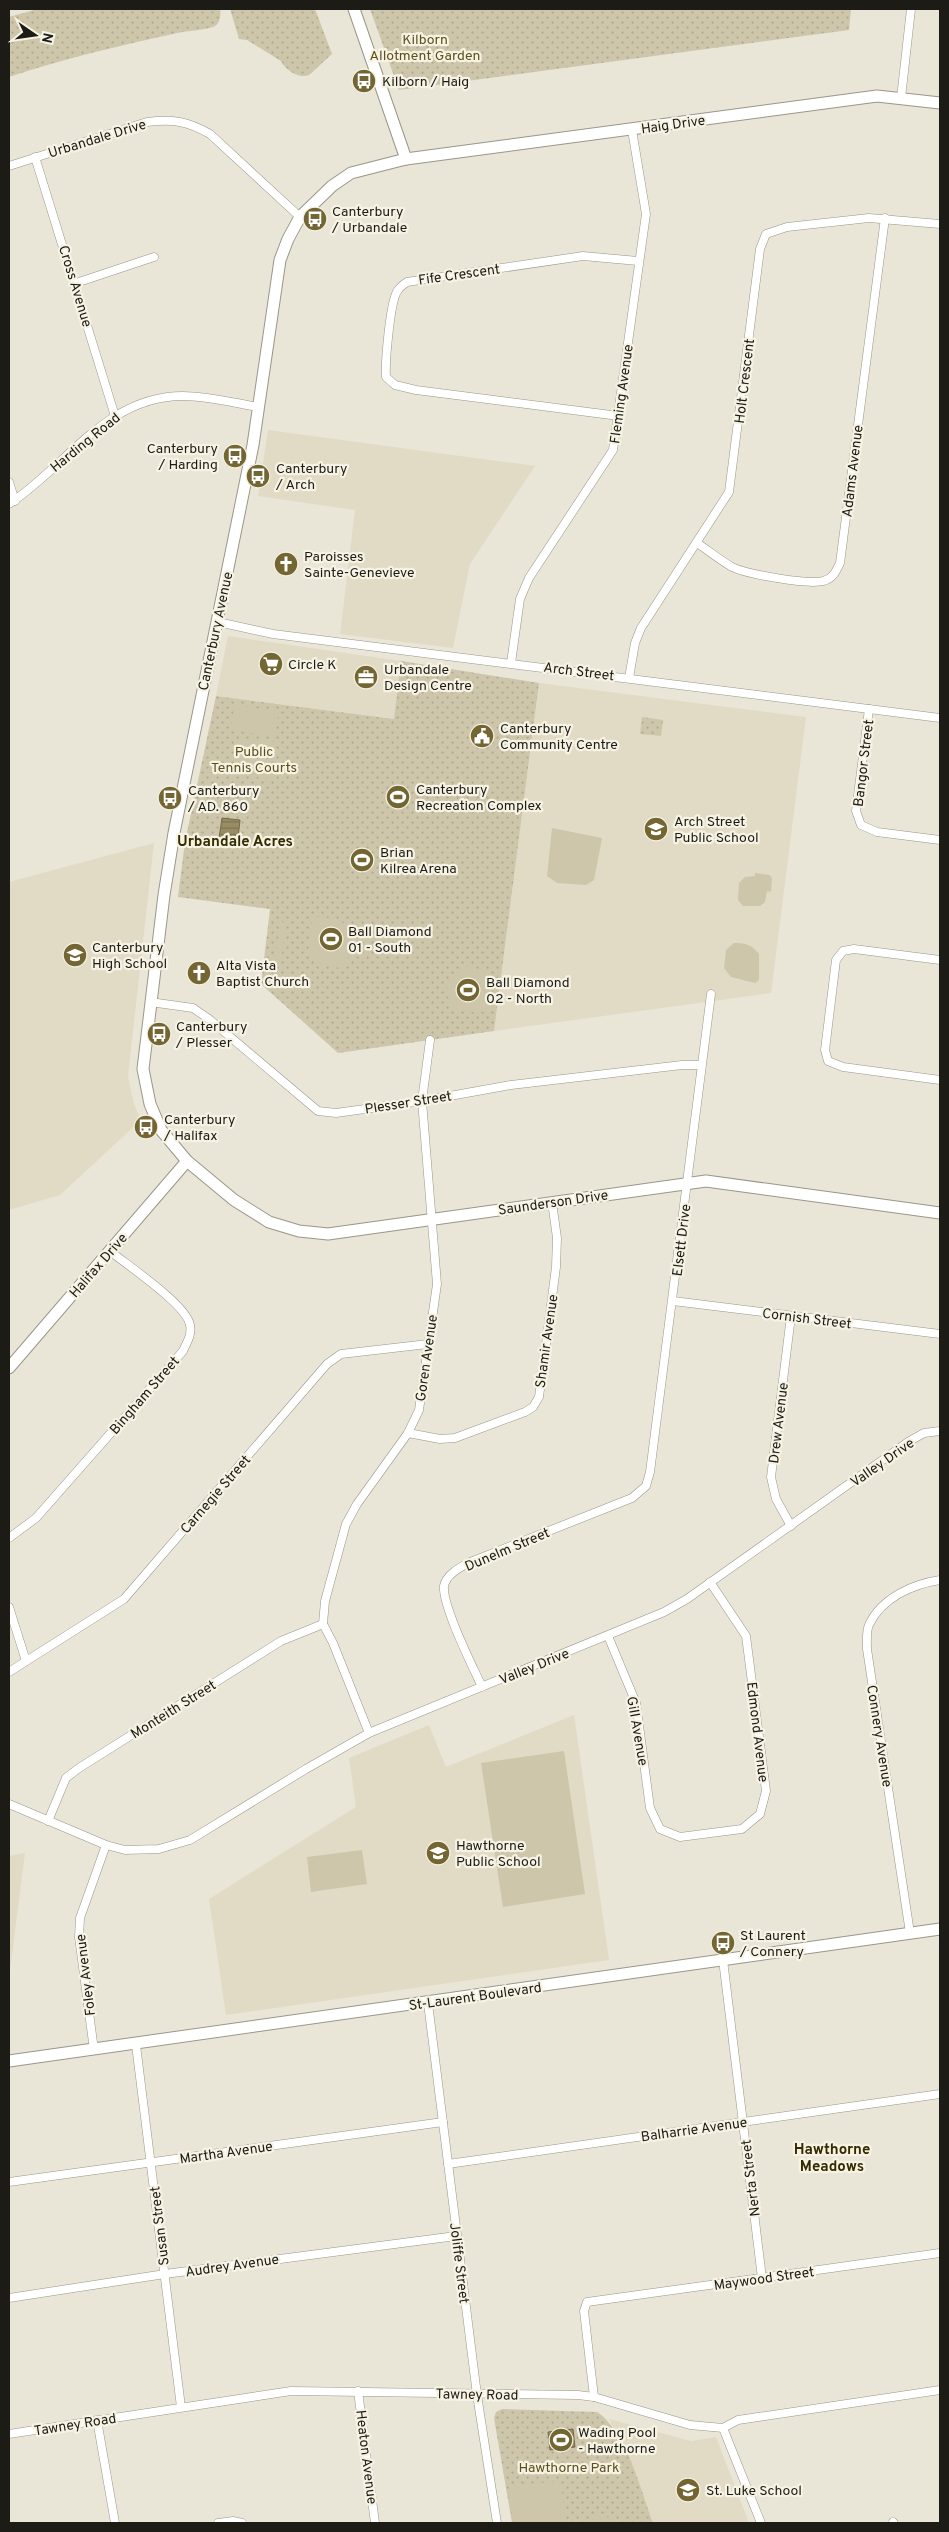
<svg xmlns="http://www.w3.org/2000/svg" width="949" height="2532" viewBox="0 0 949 2532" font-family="Overpass,sans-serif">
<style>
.built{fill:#e1dbc6}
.green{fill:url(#green-dots)}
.pitch{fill:#cdc6aa}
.water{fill:url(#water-rules);stroke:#736a4b}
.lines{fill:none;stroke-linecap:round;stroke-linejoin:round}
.street-casing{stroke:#9a9689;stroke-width:9}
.secondary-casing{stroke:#9a9689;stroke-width:13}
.street{stroke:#fff;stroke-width:8}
.secondary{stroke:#fff;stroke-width:11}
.labels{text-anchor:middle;stroke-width:4.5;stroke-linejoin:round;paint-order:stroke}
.park-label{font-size:14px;fill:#5d4f1b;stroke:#f7f3e4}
.poi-label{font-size:14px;fill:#1c1b15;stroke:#f7f3e4;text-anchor:start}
.street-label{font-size:14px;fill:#1c1b15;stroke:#f7f3e4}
.neighbourhood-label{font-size:15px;font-weight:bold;fill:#352b00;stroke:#f7f3e4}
</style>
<defs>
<pattern id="green-dots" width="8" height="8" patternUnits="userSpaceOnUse" patternTransform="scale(1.25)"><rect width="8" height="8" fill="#cdc6aa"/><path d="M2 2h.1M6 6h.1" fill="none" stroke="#afaa91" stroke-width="1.8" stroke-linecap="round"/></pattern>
<pattern id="water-rules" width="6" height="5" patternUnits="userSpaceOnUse" patternTransform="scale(1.25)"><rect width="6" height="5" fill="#988c62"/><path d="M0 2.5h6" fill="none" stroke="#7b7250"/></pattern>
</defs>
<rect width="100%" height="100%" fill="#e9e5d7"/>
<!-- built -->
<g class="built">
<polygon points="268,430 535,466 470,564 453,648 340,634 355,510 258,496"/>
<polygon points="228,636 401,661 394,719 216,696"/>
<polygon points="539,683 806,717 771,993 494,1031"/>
<polygon points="154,843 128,1076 134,1104 141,1120 60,1195 9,1210 9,882"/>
<polygon points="574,1715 609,1960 226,2015 209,1899 356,1807 349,1758 429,1725 446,1767"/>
<polygon points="25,1853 9,1978 9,1856"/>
<polygon points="609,2419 691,2441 716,2437 749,2523 653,2523 628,2457"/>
</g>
<!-- green -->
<g class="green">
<path d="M38,9H220C221,15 220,23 215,26C208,30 183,31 173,34C118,46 62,59 9,77V17Z"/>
<path d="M230,9H315L332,54L309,75C299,79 285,70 281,61L247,40L239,39Z"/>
<polygon points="370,9 851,9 849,30 399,90"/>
<polygon points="401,661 539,683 494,1031 338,1053 261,984 270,909 178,897 185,842 216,696 394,719"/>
<polygon points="642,717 663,720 661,736 640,734"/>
<path d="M502,2409L597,2412C626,2430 641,2491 653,2523H512L494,2418L496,2412Z"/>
</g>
<!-- pitch -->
<g class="pitch">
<polygon points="424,675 438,692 435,695 420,678"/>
<polygon points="234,705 279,711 275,736 231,730"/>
<polygon points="240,738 275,742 273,758 238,754"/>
<polygon points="237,758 272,763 270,779 235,774"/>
<polygon points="552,828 602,838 594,880 586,885 557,883 547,876"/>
<polygon points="755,873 770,875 772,878 771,892 767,891 765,902 760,906 743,906 738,900 739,883 745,877 755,876"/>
<path d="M313,916C320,918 334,917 340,921C361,934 354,956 339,968L319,963L308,951Z"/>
<polygon points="280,922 286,923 281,962 275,962"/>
<path d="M734,943C746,943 752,945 759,954V980L755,983L731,977L724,968L726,950Z"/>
<path d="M470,966L483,971L490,984V1012H466L451,1008C443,985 446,972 470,966Z"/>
<polygon points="564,1751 585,1894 503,1907 481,1763"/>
<polygon points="362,1850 367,1884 311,1892 307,1857"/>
<polygon points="561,2481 566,2523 513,2523 509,2486"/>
<polygon points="594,2516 613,2518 614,2523 583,2523"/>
</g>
<!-- water -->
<g class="water">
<polygon points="222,818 240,820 237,847 218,845"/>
<polygon points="573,2429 575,2447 550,2450 548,2432"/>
</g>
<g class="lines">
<!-- street casing -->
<g class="street-casing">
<g id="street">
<polyline points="901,98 911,9"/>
<polyline points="35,157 115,416"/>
<path d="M9,166L147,122C173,119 187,121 210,134L300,217"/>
<polyline points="76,283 154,257"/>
<path d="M619,416L416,390L395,385L386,377C385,363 390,300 398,290C400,287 404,284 407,282L583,256L638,261"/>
<polyline points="9,482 15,501"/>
<path d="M9,504C67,466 106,396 183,396C208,396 234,403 259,407"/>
<path d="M697,543C709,551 720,560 732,567C746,574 808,585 823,581C833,579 836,571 840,563L885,218"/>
<polyline points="218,622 273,634 940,718"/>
<polyline points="511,663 520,599 529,578 613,450 646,214 632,130"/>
<polyline points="629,678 635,643 641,628 729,492 760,249 766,234 787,227 869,218 940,224"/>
<polyline points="869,709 856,811 861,825 877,832 940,840"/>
<polyline points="940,960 854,949 843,951 836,960 825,1050 828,1061 843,1067 940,1080"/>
<polyline points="150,1002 193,1008 209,1019 318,1111 336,1113 422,1101 511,1085 682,1065 701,1065"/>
<polyline points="673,1301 940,1334"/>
<polyline points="408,1433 440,1439 455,1438 525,1412 533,1407 539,1397 556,1267 557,1238 552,1202"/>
<polyline points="791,1526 776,1499 771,1477 791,1316"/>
<path d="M9,1538L36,1518L183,1351C187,1342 192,1335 190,1325C187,1305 127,1265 110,1251"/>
<polyline points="9,1607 26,1661"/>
<polyline points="608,1636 636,1703 650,1808 660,1829 680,1837 742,1829 760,1814 766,1791 746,1636 710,1582"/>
<polyline points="9,1672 124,1599 327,1364 341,1354 428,1344"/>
<path d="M482,1687C473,1667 442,1606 444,1586C446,1575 459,1568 468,1563L632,1498L646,1486L650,1472L711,994"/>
<polyline points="369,1733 333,1643 323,1624 325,1601 346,1524 357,1504 408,1433 419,1410 437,1284 422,1101 430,1040"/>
<polyline points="9,1804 106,1845 125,1850 159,1849 190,1840 306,1769 369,1733 664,1612 687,1599 908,1442 924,1433 940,1431"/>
<polyline points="48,1821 66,1778 79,1768 281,1641 323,1624"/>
<path d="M910,1933L867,1649C867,1642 866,1631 869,1625C881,1598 913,1584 940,1580"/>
<polyline points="723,1960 762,2278"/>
<polyline points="428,2003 477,2395 497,2523"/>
<polyline points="136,2045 181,2407"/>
<polyline points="94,2050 79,1937 80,1918 106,1845"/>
<polyline points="448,2164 940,2094"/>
<polyline points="9,2182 443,2122"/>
<polyline points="9,2298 165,2274 456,2236"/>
<polyline points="358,2391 375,2523"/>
<polyline points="594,2397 584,2311 587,2302 940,2253"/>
<polyline points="97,2420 115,2523"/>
<polyline points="723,2428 761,2523"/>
<polyline points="9,2434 291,2391 578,2395 594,2397 690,2425 723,2428 738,2420 940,2390"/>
<polyline points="893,2522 894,2523"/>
<polyline points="218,2523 233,2521 242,2523"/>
</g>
</g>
<!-- secondary casing -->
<g class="secondary-casing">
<g id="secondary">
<polyline points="354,9 406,159"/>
<polyline points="940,103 877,96 406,159 351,173 332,186 300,217 288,239 280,260 253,445 174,833 164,895 143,1069 150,1104 161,1130 187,1161 234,1200 269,1222 299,1231 328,1234 706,1181 940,1213"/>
<polyline points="9,1368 187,1161"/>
<polyline points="9,2061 940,1929"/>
</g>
</g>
<!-- street -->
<use href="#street" class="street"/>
<!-- secondary -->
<use href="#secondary" class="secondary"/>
</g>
<!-- icons -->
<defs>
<g id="bus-disc" transform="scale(1.25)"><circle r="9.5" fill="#746633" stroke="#f7f3e4"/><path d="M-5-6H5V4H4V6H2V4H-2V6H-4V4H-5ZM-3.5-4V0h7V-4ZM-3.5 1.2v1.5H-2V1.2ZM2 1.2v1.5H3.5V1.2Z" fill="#fff"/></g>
<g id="church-disc" transform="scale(1.25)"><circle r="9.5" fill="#746633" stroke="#f7f3e4"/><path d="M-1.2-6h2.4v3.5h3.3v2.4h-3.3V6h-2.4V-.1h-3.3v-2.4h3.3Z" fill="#fff"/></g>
<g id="supermarket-disc" transform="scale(1.25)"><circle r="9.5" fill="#746633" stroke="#f7f3e4"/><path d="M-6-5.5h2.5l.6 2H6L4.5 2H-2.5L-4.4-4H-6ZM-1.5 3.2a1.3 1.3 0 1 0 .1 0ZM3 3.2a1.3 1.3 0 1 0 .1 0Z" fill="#fff"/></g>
<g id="office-disc" transform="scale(1.25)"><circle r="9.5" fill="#746633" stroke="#f7f3e4"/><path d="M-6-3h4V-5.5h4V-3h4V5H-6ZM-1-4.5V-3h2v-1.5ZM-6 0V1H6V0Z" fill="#fff"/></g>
<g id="civic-disc" transform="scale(1.25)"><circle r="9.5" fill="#746633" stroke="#f7f3e4"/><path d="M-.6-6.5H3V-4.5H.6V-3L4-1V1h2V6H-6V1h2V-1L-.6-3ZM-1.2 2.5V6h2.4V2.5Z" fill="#fff"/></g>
<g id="stadium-disc" transform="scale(1.25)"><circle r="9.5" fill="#746633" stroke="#f7f3e4"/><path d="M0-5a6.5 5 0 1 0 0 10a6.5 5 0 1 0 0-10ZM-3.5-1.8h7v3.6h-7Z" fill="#fff"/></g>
<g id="school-disc" transform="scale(1.25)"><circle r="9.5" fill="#746633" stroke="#f7f3e4"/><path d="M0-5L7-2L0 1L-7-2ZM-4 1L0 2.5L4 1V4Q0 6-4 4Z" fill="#fff"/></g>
</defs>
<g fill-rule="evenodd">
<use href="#bus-disc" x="364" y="81"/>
<use href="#bus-disc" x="315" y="219"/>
<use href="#bus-disc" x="235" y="456"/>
<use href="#bus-disc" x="258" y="476"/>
<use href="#church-disc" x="286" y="564"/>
<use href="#supermarket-disc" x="271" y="664"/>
<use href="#office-disc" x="366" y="677"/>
<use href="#civic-disc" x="482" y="736"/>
<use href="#stadium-disc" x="398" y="797"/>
<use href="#bus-disc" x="170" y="798"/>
<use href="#school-disc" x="656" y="829"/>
<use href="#stadium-disc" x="362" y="860"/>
<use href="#stadium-disc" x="331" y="939"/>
<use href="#school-disc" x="75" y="955"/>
<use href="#church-disc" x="199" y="973"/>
<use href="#stadium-disc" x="468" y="990"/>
<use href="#bus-disc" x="159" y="1034"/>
<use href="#bus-disc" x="146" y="1127"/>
<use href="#school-disc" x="438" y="1853"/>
<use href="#bus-disc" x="723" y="1943"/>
<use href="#stadium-disc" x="561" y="2440"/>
<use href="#school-disc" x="688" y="2490"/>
</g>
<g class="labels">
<!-- park labels -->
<g class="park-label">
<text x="425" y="44">Kilborn<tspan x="425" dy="16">Allotment Garden</tspan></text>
<text x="254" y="756">Public<tspan x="254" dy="16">Tennis Courts</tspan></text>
<text x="569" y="2472">Hawthorne Park</text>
</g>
<!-- poi labels -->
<g class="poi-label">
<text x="382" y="86">Kilborn / Haig</text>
<text x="332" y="216">Canterbury<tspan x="332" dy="16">/ Urbandale</tspan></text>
<text x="218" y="453" text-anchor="end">Canterbury<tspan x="218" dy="16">/ Harding</tspan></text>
<text x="276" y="473">Canterbury<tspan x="276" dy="16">/ Arch</tspan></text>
<text x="304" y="561">Paroisses<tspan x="304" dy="16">Sainte-Genevieve</tspan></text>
<text x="288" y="669">Circle K</text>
<text x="384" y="674">Urbandale<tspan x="384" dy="16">Design Centre</tspan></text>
<text x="500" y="733">Canterbury<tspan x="500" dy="16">Community Centre</tspan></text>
<text x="416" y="794">Canterbury<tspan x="416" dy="16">Recreation Complex</tspan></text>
<text x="188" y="795">Canterbury<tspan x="188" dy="16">/ AD. 860</tspan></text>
<text x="674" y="826">Arch Street<tspan x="674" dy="16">Public School</tspan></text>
<text x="380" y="857">Brian<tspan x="380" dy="16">Kilrea Arena</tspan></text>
<text x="348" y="936">Ball Diamond<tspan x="348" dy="16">01 - South</tspan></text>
<text x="92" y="952">Canterbury<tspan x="92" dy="16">High School</tspan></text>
<text x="216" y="970">Alta Vista<tspan x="216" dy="16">Baptist Church</tspan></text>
<text x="486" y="987">Ball Diamond<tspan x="486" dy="16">02 - North</tspan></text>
<text x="176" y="1031">Canterbury<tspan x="176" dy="16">/ Plesser</tspan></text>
<text x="164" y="1124">Canterbury<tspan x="164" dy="16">/ Halifax</tspan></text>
<text x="456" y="1850">Hawthorne<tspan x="456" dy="16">Public School</tspan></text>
<text x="740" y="1940">St Laurent<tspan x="740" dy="16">/ Connery</tspan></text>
<text x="578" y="2437">Wading Pool<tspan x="578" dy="16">- Hawthorne</tspan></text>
<text x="706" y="2495">St. Luke School</text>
</g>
<!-- street labels -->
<g class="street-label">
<text transform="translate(673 124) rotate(-8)" y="5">Haig Drive</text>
<text transform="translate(97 138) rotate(-17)" y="5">Urbandale Drive</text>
<text transform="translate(459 274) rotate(-8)" y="5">Fife Crescent</text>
<text transform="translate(76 286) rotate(73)" y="5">Cross Avenue</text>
<text transform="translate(744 381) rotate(-83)" y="5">Holt Crescent</text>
<text transform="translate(621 394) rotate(-82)" y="5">Fleming Avenue</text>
<text transform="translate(85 442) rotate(-39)" y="5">Harding Road</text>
<text transform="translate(852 471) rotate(-83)" y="5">Adams Avenue</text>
<text transform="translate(215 631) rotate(-78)" y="5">Canterbury Avenue</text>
<text transform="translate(579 671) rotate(7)" y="5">Arch Street</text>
<text transform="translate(863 763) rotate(-83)" y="5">Bangor Street</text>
<text transform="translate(408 1102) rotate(-9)" y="5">Plesser Street</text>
<text transform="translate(553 1202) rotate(-8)" y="5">Saunderson Drive</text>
<text transform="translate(681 1240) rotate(-83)" y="5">Elsett Drive</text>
<text transform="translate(98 1265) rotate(-49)" y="5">Halifax Drive</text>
<text transform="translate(807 1318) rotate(7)" y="5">Cornish Street</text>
<text transform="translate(546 1341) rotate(-82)" y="5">Shamir Avenue</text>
<text transform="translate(426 1358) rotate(-82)" y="5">Goren Avenue</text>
<text transform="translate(144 1395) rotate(-49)" y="5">Bingham Street</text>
<text transform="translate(778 1423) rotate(-83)" y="5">Drew Avenue</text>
<text transform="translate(882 1462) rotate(-35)" y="5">Valley Drive</text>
<text transform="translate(215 1494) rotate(-49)" y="5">Carnegie Street</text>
<text transform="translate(507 1549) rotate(-23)" y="5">Dunelm Street</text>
<text transform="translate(534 1666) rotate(-22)" y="5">Valley Drive</text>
<text transform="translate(173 1709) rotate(-32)" y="5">Monteith Street</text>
<text transform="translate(638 1731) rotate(80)" y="5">Gill Avenue</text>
<text transform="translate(758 1732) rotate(83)" y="5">Edmond Avenue</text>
<text transform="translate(880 1736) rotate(81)" y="5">Connery Avenue</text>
<text transform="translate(85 1975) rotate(-97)" y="5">Foley Avenue</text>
<text transform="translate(475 1996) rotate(-8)" y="5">St-Laurent Boulevard</text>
<text transform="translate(694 2129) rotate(-8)" y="5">Balharrie Avenue</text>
<text transform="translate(226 2152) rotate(-8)" y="5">Martha Avenue</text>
<text transform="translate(750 2178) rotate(-97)" y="5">Nerta Street</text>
<text transform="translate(159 2226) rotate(-97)" y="5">Susan Street</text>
<text transform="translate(460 2263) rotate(83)" y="5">Joliffe Street</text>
<text transform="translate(232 2265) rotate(-8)" y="5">Audrey Avenue</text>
<text transform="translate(764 2278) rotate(-8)" y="5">Maywood Street</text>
<text transform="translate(477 2394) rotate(1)" y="5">Tawney Road</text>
<text transform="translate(75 2424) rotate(-9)" y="5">Tawney Road</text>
<text transform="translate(367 2457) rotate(83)" y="5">Heaton Avenue</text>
</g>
<!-- neighbourhood labels -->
<g class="neighbourhood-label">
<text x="235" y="846">Urbandale Acres</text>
<text x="832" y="2154">Hawthorne<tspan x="832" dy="17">Meadows</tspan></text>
</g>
</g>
<!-- border -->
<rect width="949" height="2532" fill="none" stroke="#1c1b15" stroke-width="20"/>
<!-- north arrow -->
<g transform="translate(35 35) rotate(103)" stroke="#f7f3e4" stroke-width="4" paint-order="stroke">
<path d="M0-4L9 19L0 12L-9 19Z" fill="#1c1b15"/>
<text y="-8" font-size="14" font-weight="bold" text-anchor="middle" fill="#1c1b15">N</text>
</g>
</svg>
